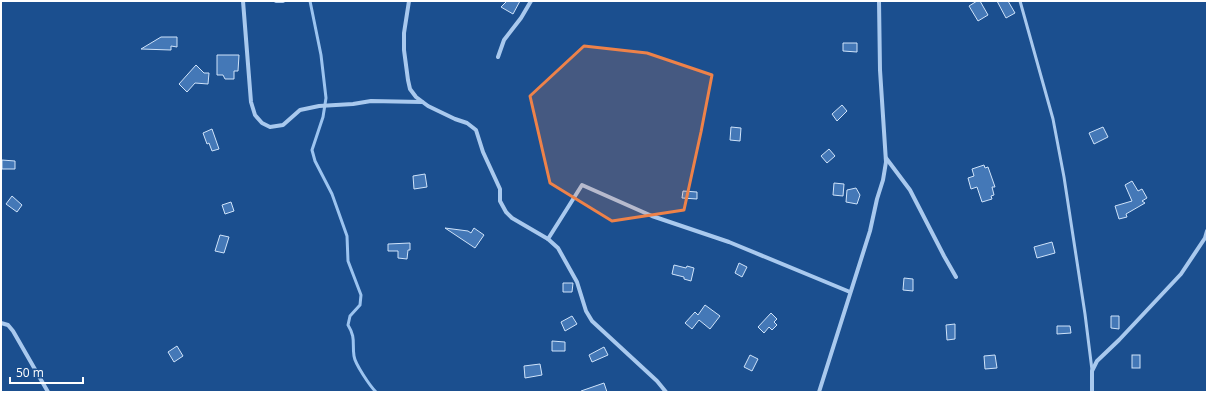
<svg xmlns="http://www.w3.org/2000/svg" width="1208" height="393" viewBox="0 0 1208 393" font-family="'Open Sans',sans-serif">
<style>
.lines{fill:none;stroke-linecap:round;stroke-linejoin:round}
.stream{stroke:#9cc4f0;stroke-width:3}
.building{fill:#4478b7;stroke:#cfe3fa}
.lane{stroke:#a9c9ee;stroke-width:3}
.street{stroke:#a9c9ee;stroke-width:4}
.marked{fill:#ee8249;fill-opacity:0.2;stroke:#ee8249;stroke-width:3;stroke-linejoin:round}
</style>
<rect width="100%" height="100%" fill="#1b4f8f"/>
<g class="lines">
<!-- stream -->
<path class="stream" d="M310,1L321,55L326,98L323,117L312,150L315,161L332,194L347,236L348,261L361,295L360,305L350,316L348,325C356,338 352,343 354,356C355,364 370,386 376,392"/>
</g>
<!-- building -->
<g class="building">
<polygon points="507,1 520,1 513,14 501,7"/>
<polygon points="977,1 980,1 988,15 978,21 969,6"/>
<polygon points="997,1 1008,1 1015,13 1006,18"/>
<polygon points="161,37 177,37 177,47 171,46 171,50 141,49"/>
<polygon points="843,43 857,43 857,52 843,51"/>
<polygon points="217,55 239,55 238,71 234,71 234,79 225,79 223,75 217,75"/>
<polygon points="196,65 204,73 209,73 208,84 195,83 187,92 179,84"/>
<polygon points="842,105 847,111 837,121 832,114"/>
<polygon points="731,127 741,128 740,141 730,140"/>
<polygon points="1103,127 1108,137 1094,144 1089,133"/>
<polygon points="212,129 219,149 212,151 209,143 207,144 203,133"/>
<polygon points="829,149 835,156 827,163 821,156"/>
<polygon points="2,160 15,161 15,169 2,169"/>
<polygon points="984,165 985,168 988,167 995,187 992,187 994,195 991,196 992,199 982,202 977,187 971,189 968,178 974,176 972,169"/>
<polygon points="425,174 427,187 414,189 413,176"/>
<polygon points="1132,181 1138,191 1142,189 1147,198 1142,201 1145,203 1126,214 1127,217 1119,219 1115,206 1132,201 1125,185"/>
<polygon points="834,183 844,184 843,196 833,195"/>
<polygon points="856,188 860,195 857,204 846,202 847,190"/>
<polygon points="683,191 697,192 697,199 682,198"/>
<polygon points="12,196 22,205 17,212 6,204"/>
<polygon points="231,202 234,211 225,214 222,205"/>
<polygon points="445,228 468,231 471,233 474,228 484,235 475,248"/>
<polygon points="220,235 229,237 224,253 215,251"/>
<polygon points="1052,242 1055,253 1037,258 1034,247"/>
<polygon points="410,243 410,250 408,250 407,259 398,258 398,251 388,251 388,244"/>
<polygon points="739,263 747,267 742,277 735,273"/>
<polygon points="674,265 686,268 687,266 694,268 691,281 684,279 684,277 672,274"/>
<polygon points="904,278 913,279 913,291 903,290"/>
<polygon points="563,283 573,283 572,292 563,292"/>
<polygon points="705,305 720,316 710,329 699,320 692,329 685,323 695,312 698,315"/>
<polygon points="771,313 777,319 774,322 777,325 772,330 769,327 764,333 758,327"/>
<polygon points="572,316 577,324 565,331 561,322"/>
<polygon points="1111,316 1119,316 1119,329 1111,328"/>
<polygon points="955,324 955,339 947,340 946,325"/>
<polygon points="1057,326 1070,326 1071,333 1057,334"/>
<polygon points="552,341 565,342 565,351 552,351"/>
<polygon points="177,346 183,356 174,362 168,352"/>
<polygon points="604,347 608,355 592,362 589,355"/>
<polygon points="750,355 758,359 752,371 744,367"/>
<polygon points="995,355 997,368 985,369 984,356"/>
<rect x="1132" y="355" width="8" height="13"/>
<polygon points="540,364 542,375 525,378 524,366"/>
<polygon points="604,383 607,392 581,392 581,391"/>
</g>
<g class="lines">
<!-- lane -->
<polyline class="lane" points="1020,1 1053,119 1064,177 1085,314 1092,370"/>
<!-- street -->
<g class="street">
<polyline points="243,1 251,102 255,115 262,123 270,127 283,125 300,110 319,106 353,104 371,101 422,102"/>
<polyline points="276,1 283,1"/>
<polyline points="409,1 404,33 404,50 408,80 410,89 416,97 428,106 455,119 467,123 476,130 483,152 500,189 500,201 506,212 512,218 548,239 558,248 577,282 586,311 592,321 657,381 666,392"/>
<polyline points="498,57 504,40 521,18 531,1"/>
<polyline points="886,158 910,190 944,256 956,277"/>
<polyline points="548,239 582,185 652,216 729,242 850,292"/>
<polyline points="1,323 8,325 13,331 48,392"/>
<polyline points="819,392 870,231 877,199 883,180 886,162 880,70 879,1"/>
<polyline points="1092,392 1092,371 1097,361 1119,340 1181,274 1205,238 1207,231"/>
</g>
</g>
<!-- marked area -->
<path class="marked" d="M584,46L647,53L712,75L701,132L684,210L612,221L550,183L530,96Z"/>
<!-- border -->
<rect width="1208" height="393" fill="none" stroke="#ffffff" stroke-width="4"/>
<!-- scale -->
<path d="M10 377v6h73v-6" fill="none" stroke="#ffffff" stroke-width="2"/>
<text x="16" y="377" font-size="12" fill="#ffffff" stroke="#1b4f8f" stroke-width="3" paint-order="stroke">50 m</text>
</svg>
